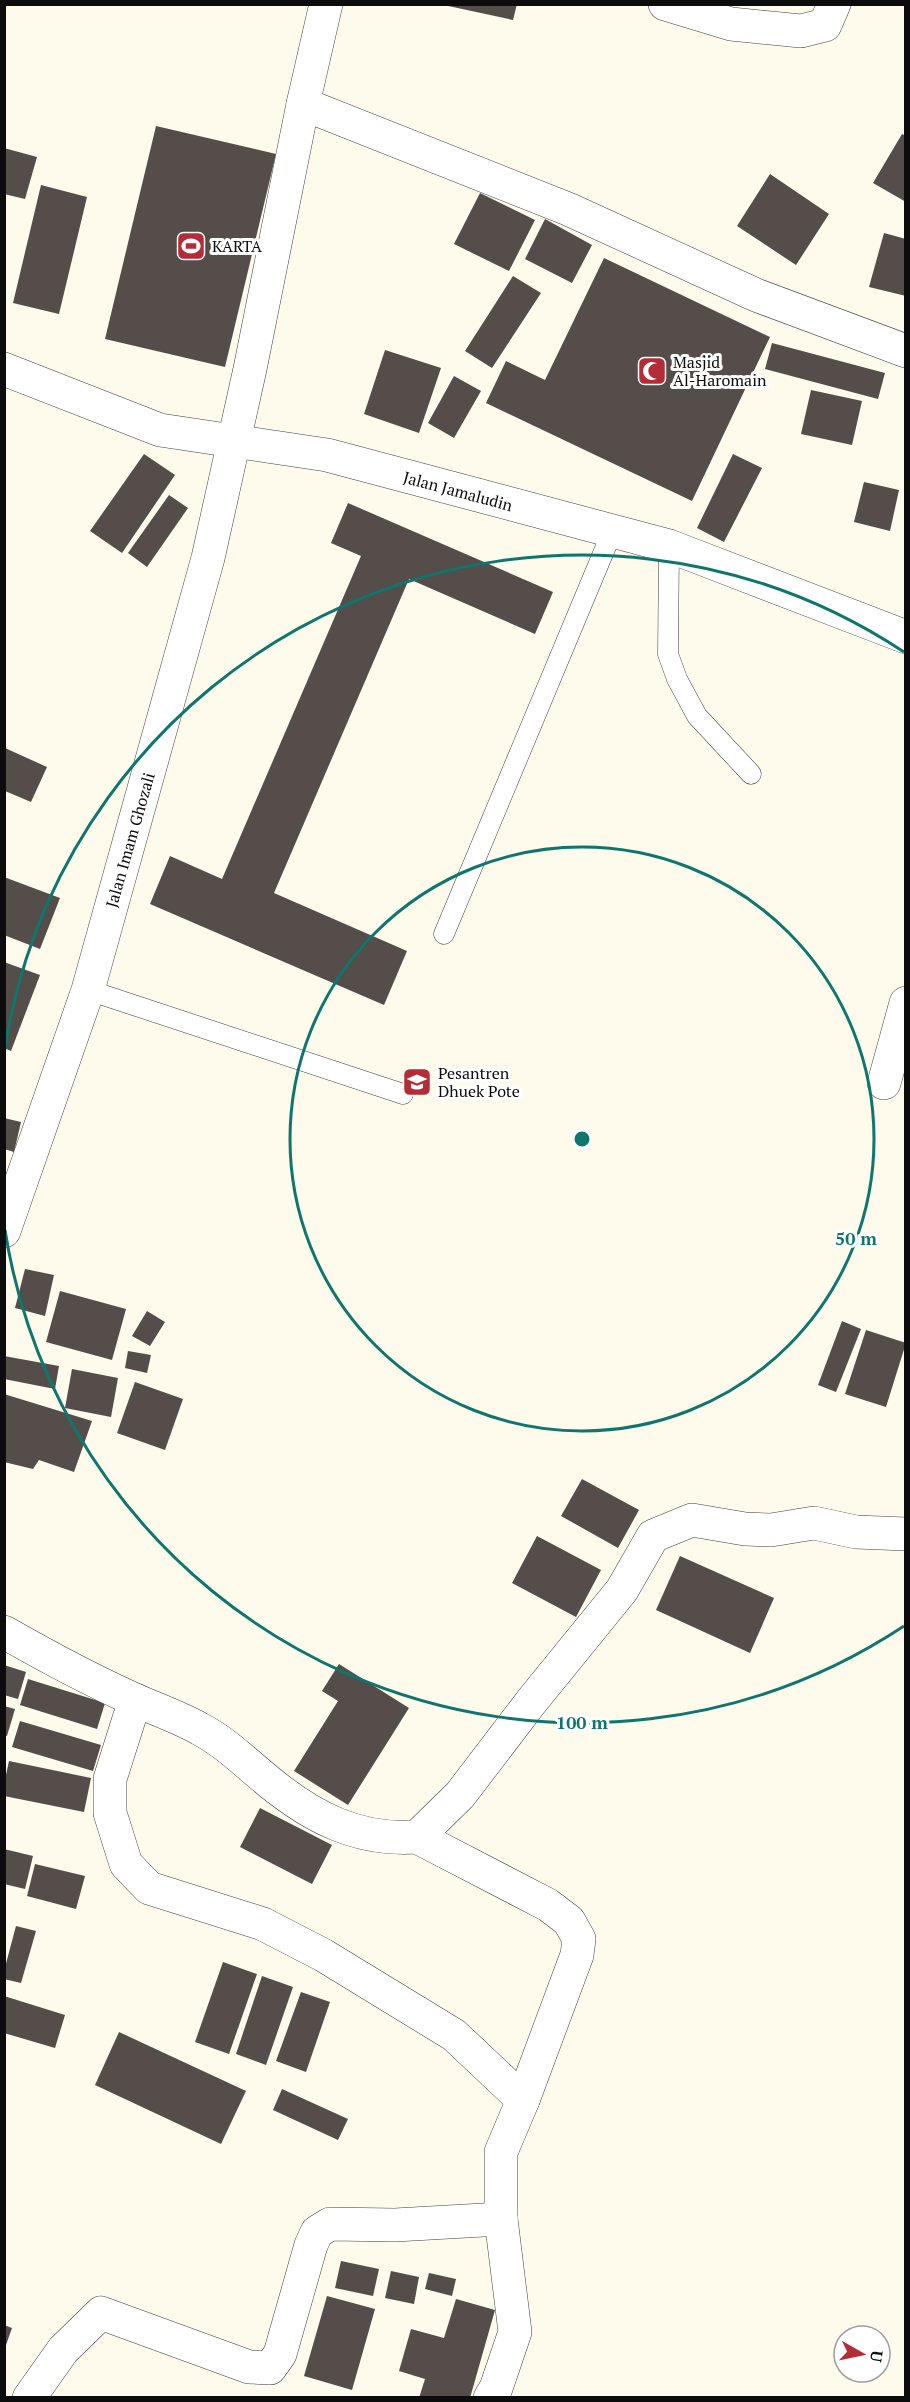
<svg xmlns="http://www.w3.org/2000/svg" width="910" height="2402" viewBox="0 0 910 2402" font-family="'PT Serif',serif">
<style>
.building{fill:#544d49}
.lines{fill:none;stroke-linecap:round;stroke-linejoin:round}
.service-casing{stroke:#3f3f3f;stroke-width:21}
.minor-casing{stroke:#3f3f3f;stroke-width:34}
.tertiary-casing{stroke:#3f3f3f;stroke-width:34}
.service{stroke:#fff;stroke-width:20}
.minor{stroke:#fff;stroke-width:33}
.tertiary{stroke:#fff;stroke-width:33}
.ring{fill:none;stroke:#0f766e;stroke-width:3}
.labels{text-anchor:middle;stroke-width:6;stroke-linejoin:round;paint-order:stroke}
.poi-label{font-size:16px;fill:#0c0c0c;stroke:#fff;text-anchor:start}
.street-label{font-size:16px;fill:#0c0c0c;stroke:#fff}
.centre{fill:#0f766e;stroke:#fff;stroke-width:3}
.ring-label{font-size:18px;text-anchor:middle;font-weight:bold;fill:#0f766e;stroke:#fff;stroke-width:6;stroke-linejoin:round;paint-order:stroke}
</style>
<rect width="100%" height="100%" fill="#fefaec"/>
<!-- building -->
<g class="building">
<polygon points="439,4 517,4 513,20"/>
<polygon points="156,126 276,154 225,367 105,339"/>
<polygon points="902,134 906,136 906,202 873,183"/>
<polygon points="4,148 37,157 25,199 4,194"/>
<polygon points="770,174 829,214 796,265 737,226"/>
<polygon points="41,185 87,197 59,314 13,303"/>
<polygon points="480,193 535,220 509,271 454,244"/>
<polygon points="545,219 592,245 572,283 525,259"/>
<polygon points="884,233 906,239 906,296 869,287"/>
<polygon points="604,258 770,337 692,501 486,403 506,361 545,380"/>
<polygon points="513,276 541,293 492,368 465,351"/>
<polygon points="772,343 885,373 878,399 765,369"/>
<polygon points="385,350 441,368 419,433 364,414"/>
<polygon points="454,376 481,391 454,438 428,423"/>
<polygon points="811,390 862,401 852,445 801,434"/>
<polygon points="144,454 175,475 122,553 90,531"/>
<polygon points="733,454 762,468 724,542 697,528"/>
<polygon points="864,482 899,490 890,531 854,522"/>
<polygon points="169,495 188,508 147,567 128,553"/>
<polygon points="348,503 553,592 535,634 409,579 274,893 407,951 384,1005 150,904 170,856 222,879 361,556 331,543"/>
<polygon points="5,748 47,767 31,802 5,791"/>
<polygon points="4,877 60,898 40,949 4,935"/>
<polygon points="4,962 40,975 11,1051 4,1048"/>
<polygon points="4,1118 21,1122 14,1152 4,1149"/>
<polygon points="25,1269 54,1275 45,1316 15,1308"/>
<polygon points="60,1291 126,1309 112,1360 46,1342"/>
<polygon points="147,1311 165,1322 150,1346 132,1336"/>
<polygon points="842,1321 861,1329 836,1392 818,1385"/>
<polygon points="866,1330 906,1343 886,1407 845,1394"/>
<polygon points="128,1351 151,1355 147,1373 125,1368"/>
<polygon points="4,1356 59,1366 55,1389 4,1379"/>
<polygon points="72,1369 118,1378 111,1417 65,1408"/>
<polygon points="135,1382 183,1399 165,1450 117,1433"/>
<polygon points="4,1394 92,1421 74,1472 39,1460 33,1469 4,1462"/>
<polygon points="582,1479 639,1510 618,1548 561,1516"/>
<polygon points="537,1536 601,1570 576,1617 512,1583"/>
<polygon points="680,1556 774,1598 750,1653 656,1610"/>
<polygon points="339,1664 409,1708 348,1805 294,1771 338,1701 322,1691"/>
<polygon points="4,1665 26,1672 18,1699 4,1695"/>
<polygon points="28,1679 105,1703 97,1729 20,1705"/>
<polygon points="4,1706 15,1709 7,1736 4,1735"/>
<polygon points="20,1721 101,1745 93,1771 12,1747"/>
<polygon points="9,1761 91,1778 84,1812 4,1796 4,1784"/>
<polygon points="260,1808 332,1845 312,1884 240,1847"/>
<polygon points="4,1849 33,1856 25,1889 4,1884"/>
<polygon points="35,1864 85,1876 76,1909 27,1896"/>
<polygon points="16,1926 36,1931 21,1983 4,1979 4,1971"/>
<polygon points="223,1962 257,1974 229,2054 195,2042"/>
<polygon points="262,1976 293,1987 266,2065 236,2054"/>
<polygon points="301,1992 330,2002 306,2072 276,2061"/>
<polygon points="4,1996 65,2015 55,2048 4,2033"/>
<polygon points="119,2032 246,2091 221,2144 95,2085"/>
<polygon points="282,2089 348,2119 338,2140 273,2110"/>
<polygon points="341,2261 379,2269 373,2296 335,2288"/>
<polygon points="391,2271 419,2277 414,2304 385,2298"/>
<polygon points="429,2273 456,2279 452,2296 425,2289"/>
<polygon points="327,2296 375,2309 352,2390 304,2376"/>
<polygon points="456,2299 495,2310 470,2398 419,2398 425,2379 399,2371 411,2329 444,2338"/>
<polygon points="4,2325 12,2328 5,2348 4,2348"/>
</g>
<g class="lines">
<!-- service casing -->
<g class="service-casing">
<g id="service">
<polyline points="669,546 668,654 677,679 697,716 751,774"/>
<polyline points="444,934 612,532"/>
<polyline points="88,990 403,1094"/>
</g>
</g>
<!-- minor casing -->
<g class="minor-casing">
<g id="minor">
<polyline points="665,4 731,24 801,31 825,25 834,4"/>
<polyline points="303,104 568,209 756,295 906,351"/>
<polyline points="884,1083 906,1003"/>
<path d="M4,1632C46,1656 89,1679 133,1699C155,1709 179,1717 200,1729C225,1742 246,1763 268,1781C313,1818 358,1841 417,1837L460,1795L531,1702L622,1590L653,1536L692,1520L745,1529L771,1530L814,1523L856,1532L906,1534"/>
<polyline points="135,1700 110,1779 110,1813 126,1864 149,1888 263,1924 323,1955 454,2035 523,2100"/>
<polyline points="417,1837 548,1905 569,1921 579,1939 577,1955 523,2100 501,2152 501,2219 515,2332 496,2388 490,2398"/>
<polyline points="29,2398 63,2350 101,2313 249,2367 270,2368 280,2354 311,2245 317,2232 330,2224 395,2225 501,2219"/>
</g>
</g>
<!-- tertiary casing -->
<g class="tertiary-casing">
<g id="tertiary">
<polyline points="4,369 160,430 327,455 669,546 906,637"/>
<polyline points="4,1231 88,990 208,558 250,369 303,104 326,4"/>
</g>
</g>
<!-- service -->
<use href="#service" class="service"/>
<!-- minor -->
<use href="#minor" class="minor"/>
<!-- tertiary -->
<use href="#tertiary" class="tertiary"/>
</g>
<!-- distance rings -->
<g class="ring">
<circle cx="582" cy="1139" r="292"/>
<path d="M904 1626A584 584 0 0 1 5 1230M5 1048A584 584 0 0 1 904 652"/>
</g>
<!-- icons -->
<defs>
<g id="stadium-square" transform="scale(1.5)"><rect x="-9" y="-9" width="18" height="18" rx="4" fill="#b42c37" stroke="#fff"/><path d="M0-5a6.5 5 0 1 0 0 10a6.5 5 0 1 0 0-10ZM-3.5-1.8h7v3.6h-7Z" fill="#fff"/></g>
<g id="mosque-square" transform="scale(1.5)"><rect x="-9" y="-9" width="18" height="18" rx="4" fill="#b42c37" stroke="#fff"/><path d="M3.5-4.9A6 6 0 1 0 3.5 4.9A5 5 0 1 1 3.5-4.9Z" fill="#fff"/></g>
<g id="school-square" transform="scale(1.5)"><rect x="-9" y="-9" width="18" height="18" rx="4" fill="#b42c37" stroke="#fff"/><path d="M0-5L7-2L0 1L-7-2ZM-4 1L0 2.5L4 1V4Q0 6-4 4Z" fill="#fff"/></g>
</defs>
<g fill-rule="evenodd">
<use href="#stadium-square" x="191" y="246"/>
<use href="#mosque-square" x="652" y="371"/>
<use href="#school-square" x="417" y="1082"/>
</g>
<g class="labels">
<!-- poi labels -->
<g class="poi-label">
<text x="212" y="252">KARTA</text>
<text x="673" y="368">Masjid<tspan x="673" dy="18">Al-Haromain</tspan></text>
<text x="438" y="1079">Pesantren<tspan x="438" dy="18">Dhuek Pote</tspan></text>
</g>
<!-- street labels -->
<g class="street-label">
<text transform="translate(458 491) rotate(15)" y="6">Jalan Jamaludin</text>
<text transform="translate(130 840) rotate(-74)" y="6">Jalan Imam Ghozali</text>
</g>
</g>
<circle cx="582" cy="1139" r="9" class="centre"/>
<g class="ring-label">
<text x="856" y="1245">50 m</text>
<text x="582" y="1729">100 m</text>
</g>
<!-- border -->
<rect width="910" height="2402" fill="none" stroke="#0c0c0c" stroke-width="12"/>
<!-- north arrow -->
<g transform="translate(862 2354) rotate(99)"><circle r="28" fill="#ffffff" stroke="#9e9e9e" stroke-width="1.5"/>
<path d="M0-4.5L10 22L0 15L-10 22Z" fill="#b42c37"/>
<text y="-9" font-size="16" font-weight="bold" text-anchor="middle" fill="#0c0c0c">U</text>
</g>
</svg>
